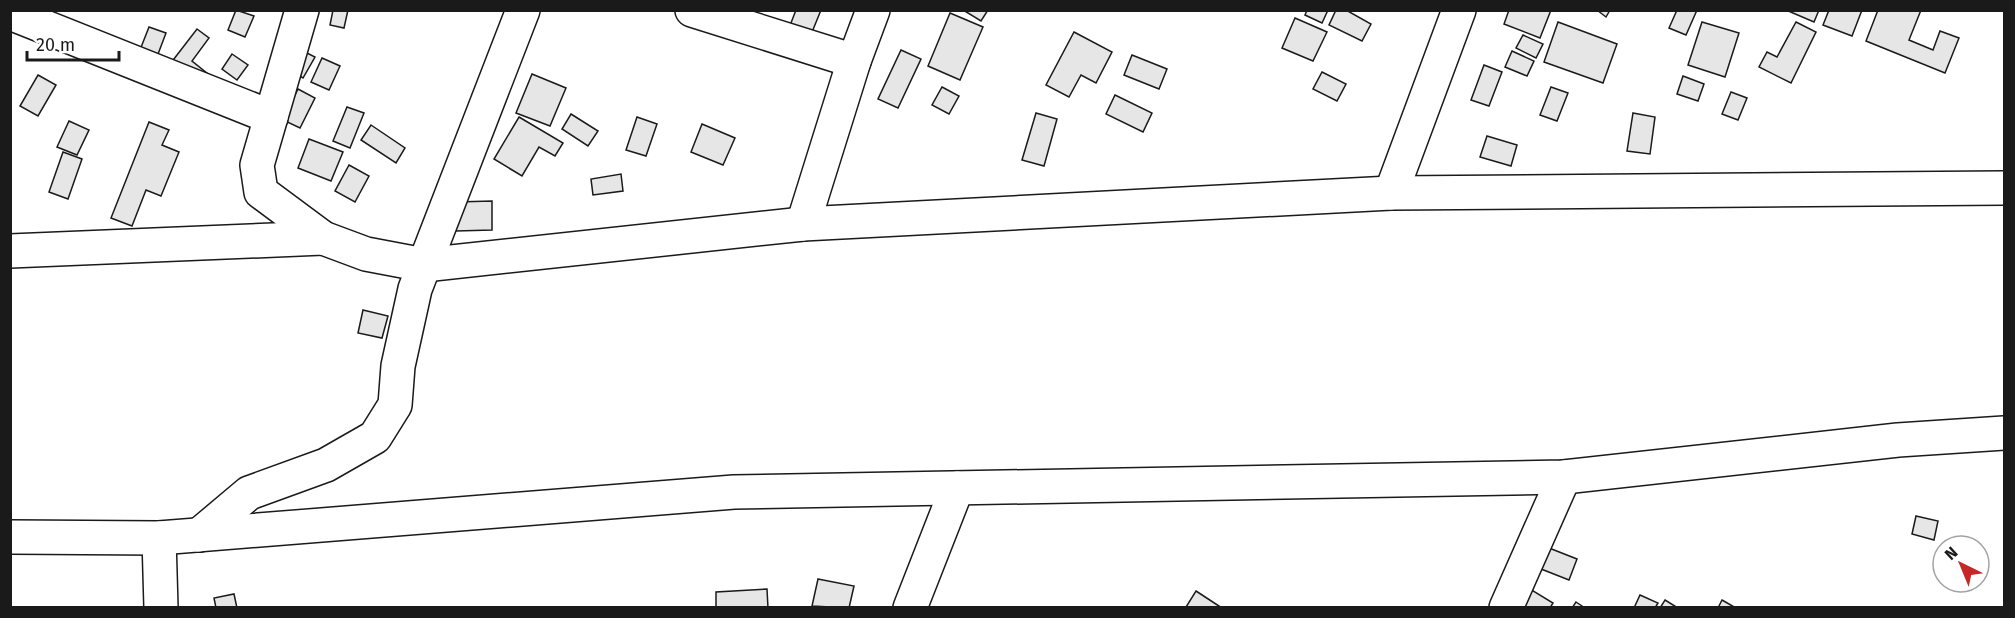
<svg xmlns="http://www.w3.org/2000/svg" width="2015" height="618" viewBox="0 0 2015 618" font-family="'Fira Sans',sans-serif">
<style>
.building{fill:#e6e6e6;stroke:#1a1a1a;stroke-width:1.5}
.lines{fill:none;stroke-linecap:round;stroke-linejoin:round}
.minor-casing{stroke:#1a1a1a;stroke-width:36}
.minor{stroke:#fff;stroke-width:33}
</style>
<rect width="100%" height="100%" fill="#fff"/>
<!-- building -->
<g class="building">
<polygon points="236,10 254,16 245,37 228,30"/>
<polygon points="333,10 348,10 344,28 330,25"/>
<polygon points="796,10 821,10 810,37 789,28"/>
<polygon points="963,10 988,10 981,21"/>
<polygon points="1307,10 1328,10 1322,23 1305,15"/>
<polygon points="1336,10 1346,10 1371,24 1362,41 1329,25"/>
<polygon points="1509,10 1551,10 1540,38 1504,24"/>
<polygon points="1597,10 1610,10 1606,17"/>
<polygon points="1677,10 1697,10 1686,35 1669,28"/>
<polygon points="1786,10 1819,10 1814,22"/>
<polygon points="1829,10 1862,10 1852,36 1823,25"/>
<polygon points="1878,10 1921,10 1909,40 1933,50 1940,31 1959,38 1945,73 1866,41"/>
<polygon points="950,13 983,27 960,80 928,66"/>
<polygon points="1295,18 1327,32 1313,61 1282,48"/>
<polygon points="1558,22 1617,44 1603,83 1544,62"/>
<polygon points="1702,22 1739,33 1725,77 1688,65"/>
<polygon points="1796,22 1816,32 1791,83 1759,67 1767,52 1777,57"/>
<polygon points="149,27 166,33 155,62 138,55"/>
<polygon points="197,29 209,38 192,61 232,93 167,68"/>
<polygon points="1074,32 1112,52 1096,83 1081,75 1069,97 1046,85"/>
<polygon points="1523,35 1543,44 1536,58 1516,48"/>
<polygon points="901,50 921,59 898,108 878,99"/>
<polygon points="1512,51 1534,61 1527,76 1505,67"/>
<polygon points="305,52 315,57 303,78 293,72"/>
<polygon points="232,54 248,65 237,80 222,69"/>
<polygon points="1132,55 1167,69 1159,89 1124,75"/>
<polygon points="322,58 340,66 329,90 311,82"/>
<polygon points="1484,65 1502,72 1489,106 1471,100"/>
<polygon points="1322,72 1346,84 1337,101 1313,89"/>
<polygon points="532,74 566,88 550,126 516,113"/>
<polygon points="38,75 56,85 38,116 20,106"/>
<polygon points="1683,76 1704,84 1698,101 1677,94"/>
<polygon points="942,87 959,96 949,114 932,105"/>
<polygon points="1551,87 1568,93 1557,121 1540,115"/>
<polygon points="298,89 315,98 300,128 283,120"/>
<polygon points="1731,92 1747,98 1738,120 1722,114"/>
<polygon points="1115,95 1152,113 1143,132 1106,114"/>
<polygon points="347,107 364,113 350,148 333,141"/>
<polygon points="1036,113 1057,119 1044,166 1022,160"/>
<polygon points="1633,113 1655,117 1650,154 1627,151"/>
<polygon points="571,114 598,131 588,146 562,129"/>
<polygon points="519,117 563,143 555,156 539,147 522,176 494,159"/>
<polygon points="637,117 657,124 646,156 626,150"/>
<polygon points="69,121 89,130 77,155 57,147"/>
<polygon points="149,122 169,130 162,145 179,152 161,196 146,190 132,226 111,218"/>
<polygon points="702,124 735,138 723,165 691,152"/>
<polygon points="371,125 405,148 396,163 361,140"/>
<polygon points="1487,136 1517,145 1511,166 1480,157"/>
<polygon points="309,139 343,152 331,181 298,168"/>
<polygon points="63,152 82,159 68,199 49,192"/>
<polygon points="349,165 369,176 355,202 335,191"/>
<polygon points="621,174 623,191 593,195 591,179"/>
<polygon points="492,201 492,230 456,231 456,202"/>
<polygon points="363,310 388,316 382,338 358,333"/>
<polygon points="1916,516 1938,521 1934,540 1912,534"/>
<polygon points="1544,546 1577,559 1569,580 1536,567"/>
<polygon points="818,579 854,586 849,608 812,606"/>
<polygon points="1520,583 1553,603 1550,608 1493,608"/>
<polygon points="767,589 768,608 716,608 716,592"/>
<polygon points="1196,591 1222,608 1186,607"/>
<polygon points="234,594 237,608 216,608 214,598"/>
<polygon points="1640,595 1658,603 1655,608 1634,608"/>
<polygon points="1665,600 1678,608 1660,608"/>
<polygon points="1722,600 1736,608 1718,608"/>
<polygon points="1576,602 1585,608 1572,608"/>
</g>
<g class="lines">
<!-- minor casing -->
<g class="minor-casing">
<g id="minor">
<polyline points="302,10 257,165 261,192 323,238 366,254 424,265 803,224 1391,193 2004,188"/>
<polyline points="692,10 854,61"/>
<polyline points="10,13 271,117"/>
<polyline points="1391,193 1459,10"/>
<polyline points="803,224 854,61 873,10"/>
<polyline points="10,251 323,238"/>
<polyline points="199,535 249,493 326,465 375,437 395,405 398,366 415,289 523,10"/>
<polyline points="10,537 159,538 734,492 1564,477 1898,440 2004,433"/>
<polyline points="159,538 161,608"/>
<polyline points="910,608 957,488"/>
<polyline points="1506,608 1564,477"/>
</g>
</g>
<!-- minor -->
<use href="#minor" class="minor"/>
</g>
<!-- border -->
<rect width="2015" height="618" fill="none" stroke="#1a1a1a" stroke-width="24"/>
<!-- north arrow -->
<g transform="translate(1961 564) rotate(317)"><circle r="28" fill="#ffffff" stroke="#a3a3a3" stroke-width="1.5"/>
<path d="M0-4.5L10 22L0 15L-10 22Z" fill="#c62828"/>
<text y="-9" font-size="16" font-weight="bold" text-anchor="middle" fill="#1a1a1a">N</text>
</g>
<!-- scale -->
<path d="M27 51v9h92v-9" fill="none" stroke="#1a1a1a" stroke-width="3"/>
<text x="36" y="51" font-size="18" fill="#1a1a1a" stroke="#ffffff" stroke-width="4.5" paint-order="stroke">20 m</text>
</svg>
